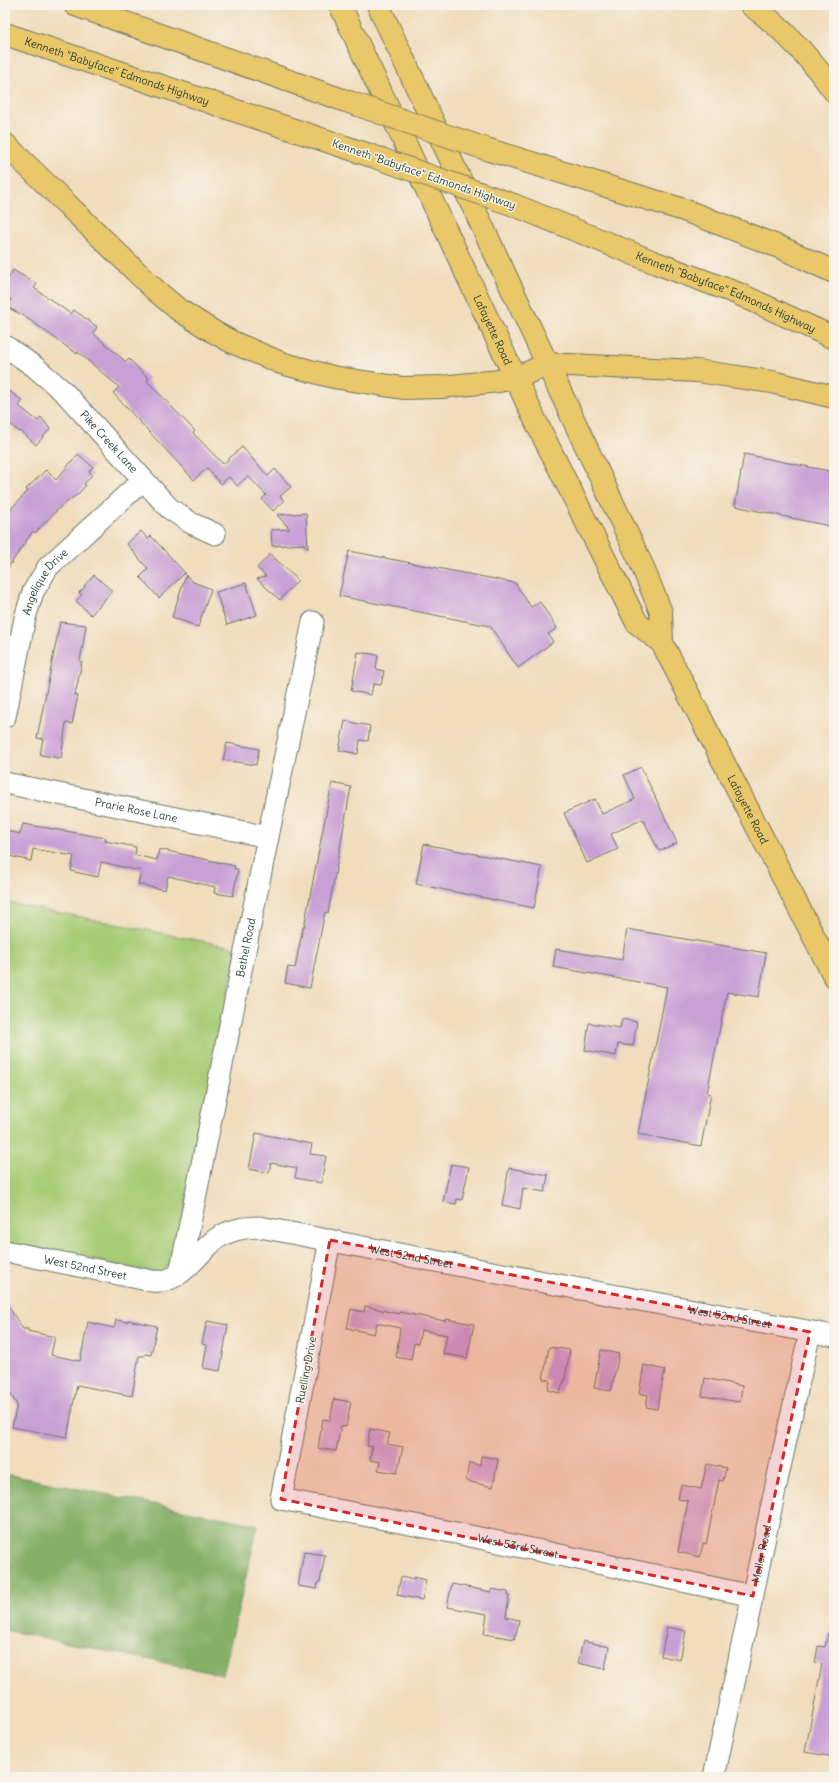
<svg xmlns="http://www.w3.org/2000/svg" width="839" height="1782" viewBox="0 0 839 1782" font-family="Delius,sans-serif">
<style>
.green{fill:#a8cc76;stroke:#648455}
.forest{fill:#86b067;stroke:#52764e}
.building{fill:#c9a0d6}
.lines{fill:none;stroke-linecap:round;stroke-linejoin:round}
.minor-casing{stroke:#687564;stroke-width:23}
.major-casing{stroke:#687564;stroke-width:24}
.highway-casing{stroke:#687564;stroke-width:24}
.minor{stroke:#fff;stroke-width:21}
.major{stroke:#eac769;stroke-width:22}
.highway{stroke:#eac769;stroke-width:22}
.highway-bridge-casing{stroke:#687564;stroke-width:24;stroke-linecap:butt}
.highway-bridge{stroke:#eac769;stroke-width:22}
.marked{fill:#d62828;fill-opacity:0.2;stroke:#d62828;stroke-width:3;stroke-dasharray:8 5;stroke-linejoin:round}
.labels{text-anchor:middle;stroke-width:3;stroke-linejoin:round;paint-order:stroke}
.street-label{font-size:11px;fill:#1f3d34;stroke:#f7f3e8}
</style>
<rect width="100%" height="100%" fill="#f7f3e8"/>
<filter id="ink" filterUnits="userSpaceOnUse"><feTurbulence type="fractalNoise" baseFrequency=".025" numOctaves="2"/><feDisplacementMap in="SourceGraphic" scale="8" xChannelSelector="R" yChannelSelector="G"/><feConvolveMatrix kernelMatrix="1 2 1 2 8 2 1 2 1" color-interpolation-filters="sRGB"/></filter>
<filter id="wash" filterUnits="userSpaceOnUse"><feTurbulence type="fractalNoise" baseFrequency=".012" numOctaves="4" result="noise"/><feDisplacementMap in="SourceGraphic" scale="16" xChannelSelector="R" yChannelSelector="G"/><feGaussianBlur stdDeviation="0.9" result="paint"/><feColorMatrix in="noise" values="0 0 0 0 0 0 0 0 0 0 0 0 0 0 0 0 0 1.4 0 .05"/><feComposite in="paint" operator="in"/></filter>
<g filter="url(#wash)">
<rect width="100%" height="100%" fill="#f1dcbc"/>
<!-- green -->
<polygon class="green" points="5,902 237,948 174,1260 159,1273 5,1242"/>
<!-- forest -->
<polygon class="forest" points="5,1474 258,1525 223,1675 5,1630"/>
<g id="blocks">
<!-- building -->
<g class="building">
<polygon points="13,270 37,284 34,288 71,314 74,310 97,327 93,333 126,362 129,359 149,379 147,381 195,431 193,433 223,464 242,447 268,476 275,469 291,487 280,496 284,501 273,511 262,499 266,495 248,476 237,486 229,477 221,484 207,468 194,480 113,393 119,387 78,352 77,354 20,313 20,314 7,307 11,299 5,296 5,284"/>
<polygon points="5,388 23,401 19,406 38,421 41,417 50,429 36,445 21,431 20,432 5,420"/>
<polygon points="78,454 93,467 89,471 92,475 84,484 86,485 78,494 60,507 35,533 33,531 5,572 5,515 28,491 26,489 46,470 56,480"/>
<polygon points="744,454 834,472 834,527 735,506"/>
<polygon points="306,513 308,549 304,544 272,546 271,530 290,529 277,515"/>
<polygon points="141,531 148,539 151,536 185,573 159,598 140,577 148,569 127,544"/>
<polygon points="349,551 515,583 531,607 540,602 557,628 548,634 553,642 518,668 490,626 339,596"/>
<polygon points="270,554 298,580 280,600 257,579 266,576 257,568"/>
<polygon points="94,575 112,591 91,615 76,601 82,595 79,593 85,587 84,586"/>
<polygon points="186,575 193,582 211,589 198,627 172,617"/>
<polygon points="246,583 257,615 227,625 216,592"/>
<polygon points="60,622 86,625 80,662 82,662 75,695 78,696 72,724 66,723 61,758 40,755 43,739 37,738"/>
<polygon points="358,652 378,655 376,669 384,671 381,685 373,684 371,695 351,691"/>
<polygon points="345,721 370,726 368,741 360,740 358,754 339,750"/>
<polygon points="227,743 259,749 256,765 223,760"/>
<polygon points="641,767 677,843 659,851 643,819 611,834 618,849 587,863 564,813 595,799 602,814 635,799 624,775"/>
<polygon points="332,783 351,787 328,913 325,912 310,988 285,983 288,967 295,968 303,927 304,927"/>
<polygon points="23,824 106,838 105,841 136,847 135,855 157,860 159,849 235,866 234,869 238,869 233,896 214,893 215,887 168,876 165,890 138,884 141,871 101,862 98,877 71,871 74,856 33,849 31,861 5,855 5,843 8,831 20,834"/>
<polygon points="424,844 542,867 534,908 416,884"/>
<polygon points="627,929 766,953 759,997 727,992 707,1093 711,1094 701,1146 638,1134 667,987 553,967 556,949 622,960"/>
<polygon points="622,1019 637,1022 633,1046 618,1044 616,1056 585,1050 589,1023 620,1028"/>
<polygon points="256,1133 312,1144 310,1154 326,1156 321,1183 295,1178 297,1168 271,1163 269,1173 249,1169"/>
<polygon points="451,1164 469,1167 462,1200 457,1199 456,1204 443,1202"/>
<polygon points="509,1168 548,1175 545,1192 523,1188 520,1209 502,1205"/>
<polygon points="5,1301 23,1329 28,1329 28,1331 55,1337 51,1355 80,1361 88,1322 114,1328 116,1320 127,1322 127,1320 157,1326 151,1355 145,1354 144,1356 139,1356 132,1396 77,1385 67,1437 12,1427 17,1405 9,1391 5,1390"/>
<polygon points="365,1306 399,1314 399,1312 445,1321 446,1319 474,1324 467,1358 443,1354 447,1335 421,1330 418,1344 414,1343 411,1360 396,1357 400,1328 377,1323 374,1334 347,1328 351,1309 364,1312"/>
<polygon points="207,1321 228,1325 220,1371 203,1368 207,1345 202,1344"/>
<polygon points="549,1347 570,1350 564,1383 563,1383 560,1393 548,1390 550,1380 543,1379"/>
<polygon points="601,1350 619,1354 611,1391 594,1388"/>
<polygon points="644,1365 665,1370 657,1409 646,1407 648,1395 639,1393"/>
<polygon points="705,1378 742,1386 740,1402 702,1396"/>
<polygon points="334,1399 351,1402 346,1427 341,1426 336,1451 318,1448 323,1419 330,1420"/>
<polygon points="370,1429 390,1433 387,1444 403,1447 397,1473 378,1470 380,1462 370,1460 372,1447 367,1446"/>
<polygon points="481,1456 498,1459 493,1487 466,1481 469,1463 480,1465"/>
<polygon points="707,1464 726,1468 723,1481 719,1480 706,1544 703,1543 700,1557 678,1552 688,1501 678,1499 681,1485 701,1489"/>
<polygon points="304,1552 325,1555 320,1582 318,1582 317,1589 298,1586"/>
<polygon points="401,1577 414,1580 414,1577 426,1580 422,1600 397,1595"/>
<polygon points="452,1584 491,1592 492,1589 508,1592 508,1596 509,1596 506,1617 519,1620 515,1639 484,1634 487,1614 447,1607"/>
<polygon points="667,1627 686,1631 680,1660 661,1656"/>
<polygon points="828,1633 834,1633 834,1757 805,1752 822,1664 815,1663 818,1646 825,1647"/>
<polygon points="583,1641 609,1647 605,1669 578,1663"/>
</g>
</g>
</g>
<g filter="url(#ink)">
<use href="#blocks" fill-opacity="0" stroke="#687564" stroke-width="1"/>
<g class="lines">
<!-- minor casing -->
<g class="minor-casing">
<g id="minor">
<path id="s1" d="M5,346L35,367L65,393L169,508L191,523L215,534"/>
<path id="s2" d="M5,717L25,618L33,592L48,567L143,480"/>
<path id="s3" d="M5,783L268,837"/>
<path id="s4" d="M330,1240L281,1499L456,1533L753,1596"/>
<path id="s5" d="M5,1251L152,1281C181,1285 196,1254 216,1239C230,1229 245,1227 260,1227L580,1289L834,1336"/>
<path id="s6" d="M180,1273L268,837L313,622"/>
<path id="s7" d="M714,1777L778,1476L810,1332"/>
</g>
</g>
<!-- major casing -->
<g class="major-casing">
<g id="major">
<path id="s8" d="M340,5L537,424L637,623L662,643L834,976"/>
<polyline points="378,5 641,563 661,612 662,643"/>
</g>
</g>
<!-- highway casing -->
<g class="highway-casing">
<g id="highway">
<polyline points="75,5 343,100"/>
<path d="M751,5C784,29 810,58 834,91"/>
<path id="s9" d="M5,34L369,155"/>
<polyline points="5,144 154,289 179,310 214,332 232,342 281,363 333,377 403,388 441,387 499,381 516,378 547,364 697,371 772,382 834,397"/>
<polyline points="489,150 684,210 782,248 834,272"/>
<path id="s10" d="M514,205L656,263L739,294L834,338"/>
</g>
</g>
<!-- minor -->
<use href="#minor" class="minor"/>
<!-- major -->
<use href="#major" class="major"/>
<!-- highway -->
<use href="#highway" class="highway"/>
<!-- highway-bridge casing -->
<g class="highway-bridge-casing">
<g id="highway-bridge">
<polyline points="343,100 489,150"/>
<polyline points="369,155 514,205"/>
</g>
</g>
<!-- highway-bridge -->
<use href="#highway-bridge" class="highway-bridge"/>
</g>
</g>
<!-- marked area -->
<path class="marked" d="M330,1240L810,1332L753,1596L281,1499Z"/>
<g class="labels">
<!-- street labels -->
<g class="street-label">
<text dy="4" stroke="none"><textPath href="#s9" startOffset="118">Kenneth "Babyface" Edmonds Highway</textPath></text>
<text transform="translate(424 174) rotate(19)" y="4">Kenneth "Babyface" Edmonds Highway</text>
<text dy="4" stroke="none"><textPath href="#s10" startOffset="229">Kenneth "Babyface" Edmonds Highway</textPath></text>
<text dy="4" stroke="none"><textPath href="#s8" startOffset="359">Lafayette Road</textPath></text>
<text dy="4" stroke="none"><textPath href="#s1" startOffset="142">Pike Creek Lane</textPath></text>
<text dy="4" stroke="none"><textPath href="#s2" startOffset="143">Angelique Drive</textPath></text>
<text dy="4" stroke="none"><textPath href="#s8" startOffset="905">Lafayette Road</textPath></text>
<text dy="4" stroke="none"><textPath href="#s3" startOffset="134">Prarie Rose Lane</textPath></text>
<text dy="4" stroke="none"><textPath href="#s6" startOffset="332">Bethel Road</textPath></text>
<text dy="4" stroke="none"><textPath href="#s5" startOffset="430">West 52nd Street</textPath></text>
<text dy="4" stroke="none"><textPath href="#s5" startOffset="82">West 52nd Street</textPath></text>
<text dy="4" stroke="none"><textPath href="#s5" startOffset="754">West 52nd Street</textPath></text>
<text transform="translate(306 1370) rotate(-79)" y="4">Ruelling Drive</text>
<text dy="4" stroke="none"><textPath href="#s4" startOffset="505">West 53rd Street</textPath></text>
<text dy="4" stroke="none"><textPath href="#s7" startOffset="228">Moller Road</textPath></text>
</g>
</g>
<!-- margin -->
<rect width="839" height="1782" fill="none" stroke="#f7f3e8" stroke-width="20"/>
</svg>
